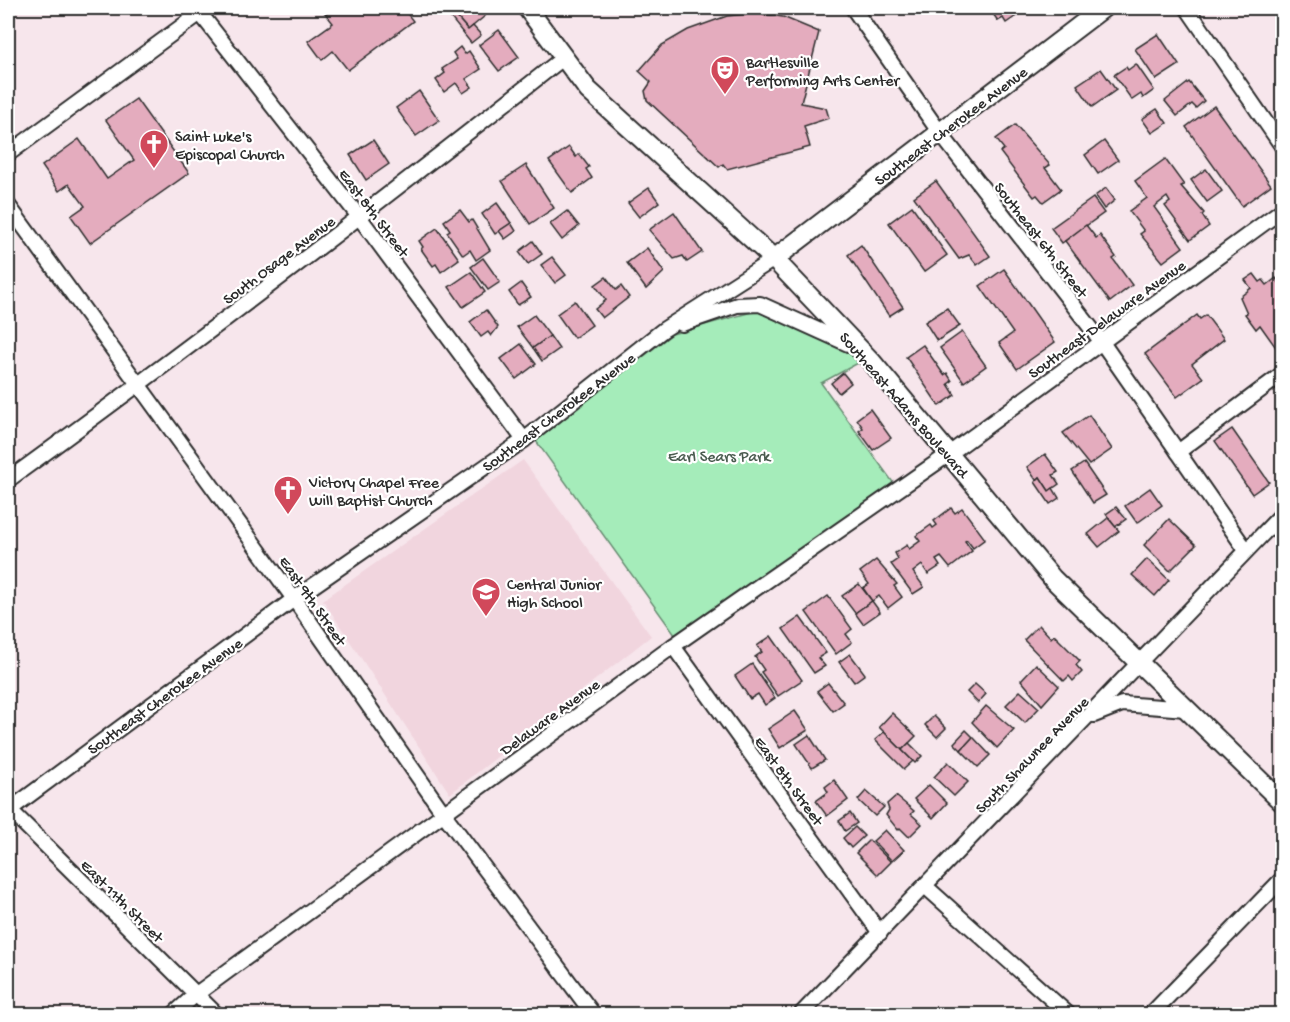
<svg xmlns="http://www.w3.org/2000/svg" width="1290" height="1022" viewBox="0 0 1290 1022" font-family="'Gochi Hand',sans-serif">
<style>
.built{fill:#f1d5de}
.green{fill:#a5ecba;stroke:#688c72;stroke-width:1.5}
.building{fill:#e4acbe;stroke:#2b2b2b;stroke-width:1.5}
.lines{fill:none;stroke-linecap:round;stroke-linejoin:round}
.minor-casing{stroke:#2b2b2b;stroke-width:18}
.major-casing{stroke:#2b2b2b;stroke-width:22}
.minor{stroke:#fff;stroke-width:14}
.major{stroke:#fff;stroke-width:18}
.labels{text-anchor:middle;stroke-width:4.5;stroke-linejoin:round;paint-order:stroke}
.poi-label{font-size:16px;fill:#2b2b2b;stroke:#fff;text-anchor:start}
.street-label{font-size:16px;fill:#2b2b2b;stroke:#fff}
.park-label{font-size:16px;fill:#4a5b4f;stroke:#fff}
</style>
<rect width="100%" height="100%" fill="#f7e6ec"/>
<filter id="ink" filterUnits="userSpaceOnUse"><feTurbulence type="fractalNoise" baseFrequency=".0167" numOctaves="2"/><feDisplacementMap in="SourceGraphic" scale="12" xChannelSelector="R" yChannelSelector="G"/><feConvolveMatrix kernelMatrix="1 2 1 2 8 2 1 2 1" color-interpolation-filters="sRGB"/></filter>
<g filter="url(#ink)">
<!-- built -->
<polygon class="built" points="523,460 651,636 450,794 323,600"/>
<!-- green -->
<polygon class="green" points="759,310 849,350 860,362 821,383 895,485 675,635 536,441 672,334"/>
<!-- building -->
<g class="building">
<polygon points="321,8 403,8 413,21 348,70 333,51 322,60 308,41 333,23"/>
<polygon points="461,8 478,8 485,16 468,30 454,14"/>
<polygon points="989,8 1028,8 1006,23 1003,18 998,21"/>
<polygon points="755,13 783,17 819,32 801,103 826,108 829,118 804,126 810,147 727,169 723,164 719,167 647,100 645,91 651,82 639,71 662,45 688,30 727,16"/>
<polygon points="454,14 468,30 473,26 481,35 471,43 450,17"/>
<polygon points="499,30 519,57 499,71 479,45"/>
<polygon points="1158,34 1179,65 1156,80 1135,49"/>
<polygon points="460,47 465,54 469,51 481,69 466,79 472,87 463,93 456,83 444,92 436,80 445,73 442,69 457,59 453,53"/>
<polygon points="1136,64 1154,90 1143,98 1141,94 1132,100 1114,75 1126,67 1128,70"/>
<polygon points="1101,69 1116,90 1092,107 1077,85"/>
<polygon points="1189,82 1204,101 1196,108 1192,104 1177,116 1165,101"/>
<polygon points="419,91 439,120 416,136 396,108"/>
<polygon points="136,99 189,173 90,243 71,216 85,206 69,184 59,191 42,166 79,139 107,179 134,160 106,120"/>
<polygon points="1214,106 1271,185 1242,206 1186,127"/>
<polygon points="1157,109 1167,123 1152,133 1142,119"/>
<polygon points="1015,125 1050,165 1045,168 1061,189 1043,202 1037,195 1034,197 1000,152 1004,149 996,139"/>
<polygon points="373,140 389,164 366,180 350,155"/>
<polygon points="1104,141 1118,160 1098,174 1085,155"/>
<polygon points="569,147 576,157 579,154 589,167 586,169 592,178 572,193 549,161"/>
<polygon points="1165,159 1184,185 1181,186 1204,213 1202,215 1209,226 1190,240 1165,206 1170,202 1167,197 1154,207 1183,247 1163,262 1140,234 1144,231 1129,211 1147,198 1135,181"/>
<polygon points="526,165 554,208 530,224 502,181"/>
<polygon points="1206,169 1222,191 1207,202 1191,180"/>
<polygon points="936,181 990,256 977,265 969,255 959,259 914,197"/>
<polygon points="649,188 659,202 639,217 628,203"/>
<polygon points="1106,188 1115,200 1104,209 1095,196"/>
<polygon points="1093,198 1104,213 1062,243 1051,228"/>
<polygon points="497,203 511,223 495,234 482,214"/>
<polygon points="912,206 947,255 924,272 889,223"/>
<polygon points="460,210 469,222 472,220 490,250 476,260 470,250 463,255 447,232 450,230 444,221"/>
<polygon points="567,211 579,226 562,240 550,224"/>
<polygon points="674,212 702,252 687,262 683,256 674,259 649,230"/>
<polygon points="511,223 516,231 505,239 499,231"/>
<polygon points="1086,225 1096,238 1100,235 1116,257 1113,259 1132,285 1110,302 1065,241"/>
<polygon points="437,228 459,259 441,272 436,264 433,266 421,249 423,247 419,241"/>
<polygon points="533,241 542,254 528,264 519,252"/>
<polygon points="861,245 903,307 889,316 848,255"/>
<polygon points="647,248 664,272 646,289 627,263"/>
<polygon points="552,257 566,275 555,283 541,265"/>
<polygon points="483,258 500,282 488,290 471,267"/>
<polygon points="1004,269 1055,342 1017,369 999,343 1013,333 980,286"/>
<polygon points="471,272 485,292 463,307 449,287"/>
<polygon points="1254,274 1260,282 1263,280 1267,285 1276,278 1282,287 1282,356 1260,325 1256,329 1245,314 1247,313 1240,297 1251,288 1245,280"/>
<polygon points="606,277 616,290 621,286 629,297 602,318 595,309 606,300 595,285"/>
<polygon points="521,283 531,297 518,305 509,292"/>
<polygon points="575,301 592,325 574,338 557,314"/>
<polygon points="947,308 960,326 937,341 925,322"/>
<polygon points="486,310 498,327 491,336 488,332 481,337 470,322"/>
<polygon points="534,315 550,336 533,348 517,327"/>
<polygon points="1197,315 1200,319 1206,315 1224,339 1192,364 1203,378 1177,397 1145,354"/>
<polygon points="962,332 986,366 964,382 940,348"/>
<polygon points="550,336 559,349 542,361 533,348"/>
<polygon points="521,344 536,364 516,379 501,359"/>
<polygon points="923,345 944,375 947,373 952,381 948,384 955,395 939,406 906,357"/>
<polygon points="843,373 851,383 839,393 831,383"/>
<polygon points="870,409 891,438 873,450 859,431 863,428 857,419"/>
<polygon points="1089,415 1112,449 1089,465 1063,433"/>
<polygon points="1232,429 1269,482 1252,494 1215,441"/>
<polygon points="1045,454 1058,472 1053,475 1059,484 1049,491 1040,477 1036,480 1027,467"/>
<polygon points="1084,463 1106,495 1093,503 1072,471"/>
<polygon points="1040,477 1049,491 1053,488 1059,498 1050,504 1035,482"/>
<polygon points="1150,488 1162,505 1137,523 1125,506"/>
<polygon points="1116,507 1126,519 1115,527 1106,514"/>
<polygon points="951,508 955,513 962,508 985,539 973,548 967,540 965,541 972,551 950,568 941,557 936,560 940,566 928,574 922,565 913,572 924,587 913,594 891,564 898,559 895,553 907,545 909,549 920,541 916,536 931,525 933,528 937,525 934,521"/>
<polygon points="1108,518 1119,531 1099,547 1088,534"/>
<polygon points="1169,519 1196,545 1170,571 1144,545"/>
<polygon points="1147,559 1169,580 1155,596 1132,575"/>
<polygon points="876,560 897,584 894,586 902,597 888,608 879,596 872,601 863,588 869,584 860,572"/>
<polygon points="859,584 872,601 855,613 842,596"/>
<polygon points="828,596 852,629 846,634 852,642 836,654 806,612"/>
<polygon points="872,601 880,612 863,624 855,613"/>
<polygon points="800,617 826,653 818,658 825,666 814,673 783,629"/>
<polygon points="1039,625 1051,638 1054,635 1080,661 1076,665 1082,672 1073,681 1069,676 1064,681 1024,640"/>
<polygon points="771,636 802,680 778,696 761,672 764,670 755,657 762,652 757,646"/>
<polygon points="850,654 865,674 854,682 839,662"/>
<polygon points="752,664 775,698 765,705 758,694 750,699 735,676"/>
<polygon points="1036,664 1059,686 1042,705 1021,680"/>
<polygon points="828,683 844,703 833,711 817,691"/>
<polygon points="975,684 986,694 978,703 967,692"/>
<polygon points="1020,691 1039,708 1025,723 1006,705"/>
<polygon points="986,706 1014,730 997,748 972,722"/>
<polygon points="795,711 808,730 780,748 768,729"/>
<polygon points="892,713 916,736 902,750 879,727"/>
<polygon points="934,716 946,728 937,737 925,725"/>
<polygon points="966,730 973,737 961,750 954,743"/>
<polygon points="884,732 913,761 904,769 875,740"/>
<polygon points="809,735 825,760 812,768 796,744"/>
<polygon points="973,737 990,755 978,767 961,750"/>
<polygon points="909,743 922,756 915,763 902,750"/>
<polygon points="948,762 968,782 954,796 934,777"/>
<polygon points="834,780 848,800 827,816 816,801 828,792 825,787"/>
<polygon points="929,785 947,803 933,818 914,799"/>
<polygon points="866,791 884,807 875,816 858,800"/>
<polygon points="896,796 914,811 911,814 922,824 909,837 900,828 898,830 886,815 889,810 887,804"/>
<polygon points="850,813 857,823 845,831 839,821"/>
<polygon points="855,827 864,836 851,848 843,838"/>
<polygon points="885,830 904,850 892,861 873,841"/>
<polygon points="869,840 891,862 878,875 856,853"/>
</g>
<g class="lines">
<!-- minor casing -->
<g class="minor-casing">
<g id="minor">
<polyline points="196,8 360,218 524,440"/>
<polyline points="853,8 940,133 1101,341 1246,550"/>
<polyline points="1187,8 1282,146"/>
<polyline points="8,154 207,8"/>
<polyline points="8,205 294,599 444,814 593,1014"/>
<polyline points="682,324 737,305 760,304 855,347"/>
<polyline points="1178,452 1282,374"/>
<path d="M8,480C196,344 380,202 563,58"/>
<polyline points="673,646 880,933"/>
<polyline points="1094,715 1122,704 1186,709"/>
<polyline points="8,808 216,1014"/>
<polyline points="8,811 294,599 524,440 663,330 774,259"/>
<polyline points="925,886 1068,1014"/>
<polyline points="174,1014 195,995 673,646 949,454 1282,210"/>
<polyline points="801,1014 1282,514"/>
<polyline points="1151,1014 1282,879"/>
</g>
</g>
<!-- major casing -->
<g class="major-casing">
<g id="major">
<polyline points="527,8 588,90 774,259 872,362 1053,579 1282,802"/>
<polyline points="774,259 1103,8"/>
</g>
</g>
<!-- minor -->
<use href="#minor" class="minor"/>
<!-- major -->
<use href="#major" class="major"/>
</g>
</g>
<!-- icons -->
<defs>
<g id="theatre-pin" transform="scale(1.5)"><path d="M0 17L-7.5 6A9.5 9.5 0 1 1 7.5 6Z" fill="#d1495b" stroke="#fff"/><path d="M-5-5.5Q0-4 5-5.5V0Q5 5 0 6Q-5 5-5 0ZM-3.3-2.5H-1v1.5H-3.3ZM1-2.5H3.3v1.5H1ZM-2.8 1Q0 5.5 2.8 1Z" fill="#fff"/></g>
<g id="church-pin" transform="scale(1.5)"><path d="M0 17L-7.5 6A9.5 9.5 0 1 1 7.5 6Z" fill="#d1495b" stroke="#fff"/><path d="M-1.2-6h2.4v3.5h3.3v2.4h-3.3V6h-2.4V-.1h-3.3v-2.4h3.3Z" fill="#fff"/></g>
<g id="school-pin" transform="scale(1.5)"><path d="M0 17L-7.5 6A9.5 9.5 0 1 1 7.5 6Z" fill="#d1495b" stroke="#fff"/><path d="M0-5L7-2L0 1L-7-2ZM-4 1L0 2.5L4 1V4Q0 6-4 4Z" fill="#fff"/></g>
</defs>
<g fill-rule="evenodd">
<use href="#theatre-pin" x="725" y="70"/>
<use href="#church-pin" x="154" y="144"/>
<use href="#church-pin" x="288" y="490"/>
<use href="#school-pin" x="486" y="592"/>
</g>
<g class="labels">
<!-- poi labels -->
<g class="poi-label">
<text x="746" y="67">Bartlesville<tspan x="746" dy="18">Performing Arts Center</tspan></text>
<text x="175" y="141">Saint Luke's<tspan x="175" dy="18">Episcopal Church</tspan></text>
<text x="309" y="487">Victory Chapel Free<tspan x="309" dy="18">Will Baptist Church</tspan></text>
<text x="507" y="589">Central Junior<tspan x="507" dy="18">High School</tspan></text>
</g>
<!-- street labels -->
<g class="street-label">
<text transform="translate(950 125) rotate(-37)" y="6">Southeast Cherokee Avenue</text>
<text transform="translate(375 212) rotate(53)" y="6">East 8th Street</text>
<text transform="translate(1042 239) rotate(52)" y="6">Southeast 6th Street</text>
<text transform="translate(278 259) rotate(-37)" y="6">South Osage Avenue</text>
<text transform="translate(1106 318) rotate(-36)" y="6">Southeast Delaware Avenue</text>
<text transform="translate(905 404) rotate(49)" y="6">Southeast Adams Boulevard</text>
<text transform="translate(558 411) rotate(-37)" y="6">Southeast Cherokee Avenue</text>
<text transform="translate(314 600) rotate(55)" y="6">East 9th Street</text>
<text transform="translate(164 695) rotate(-36)" y="6">Southeast Cherokee Avenue</text>
<text transform="translate(549 716) rotate(-36)" y="6">Delaware Avenue</text>
<text transform="translate(1031 754) rotate(-46)" y="6">South Shawnee Avenue</text>
<text transform="translate(790 780) rotate(54)" y="6">East 8th Street</text>
<text transform="translate(123 900) rotate(45)" y="6">East 11th Street</text>
</g>
<!-- park labels -->
<g class="park-label">
<text x="719" y="461">Earl Sears Park</text>
</g>
</g>
<!-- margin -->
<rect width="1290" height="1022" fill="none" stroke="#fff" stroke-width="30"/>
<rect x="15" y="15" width="1260" height="992" fill="none" stroke="#2b2b2b" stroke-width="2" filter="url(#ink)"/>
</svg>
